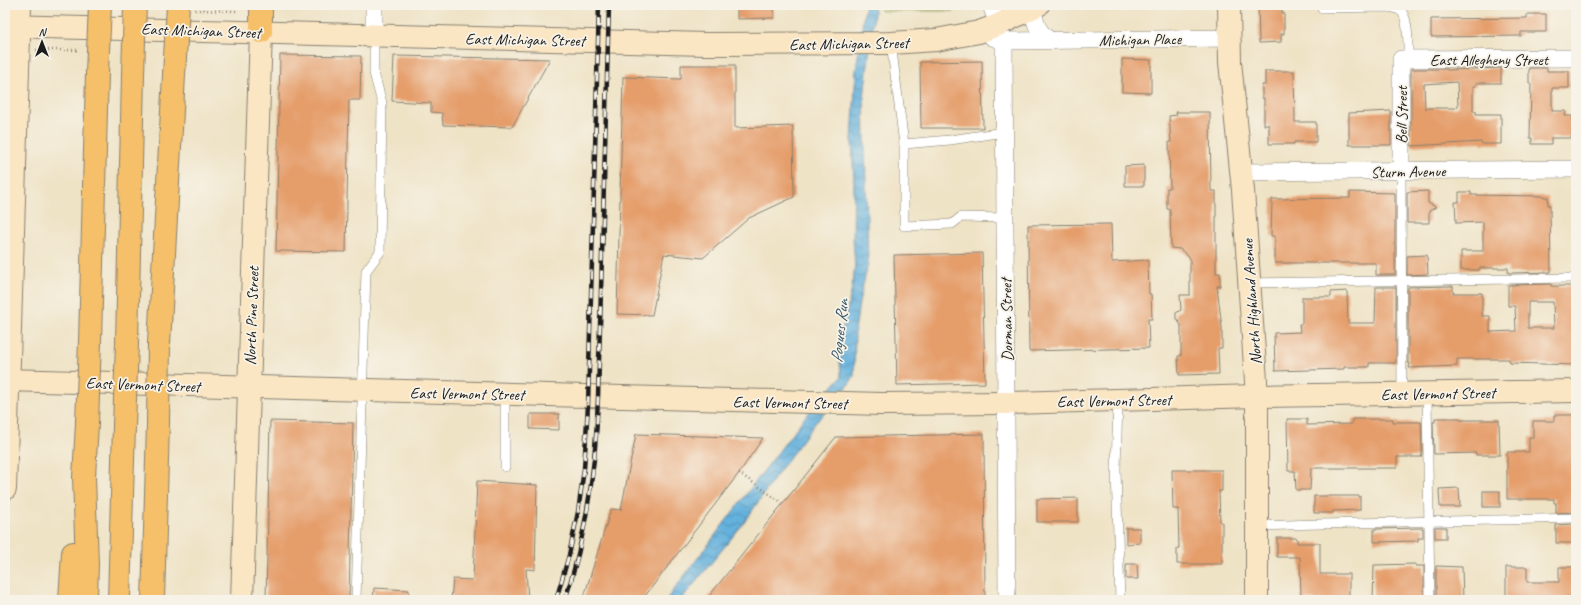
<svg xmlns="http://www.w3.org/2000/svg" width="1581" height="605" viewBox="0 0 1581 605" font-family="Caveat,sans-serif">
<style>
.park{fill:url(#park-dots);stroke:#70784a}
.water{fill:url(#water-waves);stroke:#40667c}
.building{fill:#e59d6b;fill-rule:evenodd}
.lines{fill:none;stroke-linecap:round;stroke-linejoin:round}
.lane-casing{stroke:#868071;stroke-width:10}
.street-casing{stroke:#868071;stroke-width:18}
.secondary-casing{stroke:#868071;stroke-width:24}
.highway-casing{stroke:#868071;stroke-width:24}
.path{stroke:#868071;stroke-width:2.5;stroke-dasharray:1 3;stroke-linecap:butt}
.lane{stroke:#fff;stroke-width:9}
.street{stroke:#fff;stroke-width:17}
.secondary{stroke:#fbe6c4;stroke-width:22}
.highway{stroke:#f6c06b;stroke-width:22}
.rail-casing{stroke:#1c1c1c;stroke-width:4.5}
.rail{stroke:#f7f3e8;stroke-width:3;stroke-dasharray:9;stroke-linecap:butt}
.highway-bridge-casing{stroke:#868071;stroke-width:24;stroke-linecap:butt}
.highway-bridge{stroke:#f6c06b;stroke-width:22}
.labels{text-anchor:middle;stroke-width:3.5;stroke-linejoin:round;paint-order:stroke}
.street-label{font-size:16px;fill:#1c1c1c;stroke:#f7f3e8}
.water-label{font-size:17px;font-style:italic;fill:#395869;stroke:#f7f3e8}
</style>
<defs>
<pattern id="park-dots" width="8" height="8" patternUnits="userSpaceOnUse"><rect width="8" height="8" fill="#c3d578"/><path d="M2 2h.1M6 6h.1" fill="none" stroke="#a7b667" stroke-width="1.8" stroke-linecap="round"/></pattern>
<pattern id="water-waves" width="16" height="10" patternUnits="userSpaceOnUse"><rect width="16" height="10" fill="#64b1dd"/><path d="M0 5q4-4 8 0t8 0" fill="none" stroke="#528fb2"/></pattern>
</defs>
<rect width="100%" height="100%" fill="#f7f3e8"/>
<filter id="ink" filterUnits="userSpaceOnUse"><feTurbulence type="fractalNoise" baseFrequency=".025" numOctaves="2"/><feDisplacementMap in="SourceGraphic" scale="8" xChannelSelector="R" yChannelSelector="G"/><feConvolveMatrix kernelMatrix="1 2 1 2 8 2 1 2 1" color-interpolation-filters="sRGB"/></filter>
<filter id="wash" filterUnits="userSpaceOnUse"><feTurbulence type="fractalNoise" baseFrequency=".012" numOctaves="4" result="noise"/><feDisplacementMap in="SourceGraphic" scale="16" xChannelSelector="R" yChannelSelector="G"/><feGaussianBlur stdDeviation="0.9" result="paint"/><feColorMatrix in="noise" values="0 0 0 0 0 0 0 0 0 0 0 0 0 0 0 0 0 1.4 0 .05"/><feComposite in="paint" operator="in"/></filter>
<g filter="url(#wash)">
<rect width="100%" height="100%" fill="#efe3c6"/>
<!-- park -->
<polygon class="park" points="880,5 964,5 953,11 880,11"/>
<!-- water -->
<polygon class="water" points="865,5 875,5 864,98 868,264 859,303 855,331 854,376 848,386 816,422 783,466 743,524 681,600 666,600 804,418 841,377 839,344 851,293 855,266 853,239 854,183 852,140 856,70"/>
<g id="blocks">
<!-- building -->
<g class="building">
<polygon points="737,5 774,5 774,18 737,19"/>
<polygon points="1258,5 1282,5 1282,13 1284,13 1284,34 1281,34 1281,42 1259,43"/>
<polygon points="1527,14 1546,14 1546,32 1521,32 1521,36 1431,37 1431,19 1527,18"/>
<polygon points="280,55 361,56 360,100 349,100 346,252 276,251"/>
<polygon points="394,56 550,59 512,127 443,125 442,113 431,112 431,103 392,101"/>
<polygon points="1122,59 1151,60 1151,93 1122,92"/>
<polygon points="982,61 983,128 921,128 920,62"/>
<polygon points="681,65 735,65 735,128 793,126 794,197 749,218 703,258 664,254 652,315 617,314 623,77 681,79"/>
<path d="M1501,68V83H1476V86H1473V111H1476V114H1501V144H1482L1481,142L1411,146V69H1447V70ZM1457,82L1458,106L1456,108H1425L1424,84Z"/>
<polygon points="1529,68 1547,68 1547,71 1569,71 1569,88 1552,88 1552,111 1566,111 1565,116 1573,116 1572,138 1551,138 1551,144 1532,144 1532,138 1530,138 1531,83 1529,83"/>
<polygon points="1265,71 1294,71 1295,122 1316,122 1316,142 1294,142 1294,144 1269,144 1269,125 1264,125 1264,98 1262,98 1262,85 1265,85"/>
<polygon points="1391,111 1391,145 1349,145 1349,113"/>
<polygon points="1176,112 1210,112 1211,191 1216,191 1216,273 1220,273 1220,286 1217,286 1222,328 1222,348 1218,348 1219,374 1179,375 1178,356 1181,356 1181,325 1176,318 1176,313 1181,310 1180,295 1190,295 1190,258 1180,249 1171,248 1170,209 1167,209 1167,188 1170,188 1169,142 1171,142 1169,116 1177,115"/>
<polygon points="1144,165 1144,186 1125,186 1125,166"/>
<polygon points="1428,191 1428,203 1436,207 1429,211 1429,223 1407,223 1407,192"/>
<polygon points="1350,192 1395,193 1395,275 1376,275 1376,263 1275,263 1275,236 1271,236 1272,199 1350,198"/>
<polygon points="1459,192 1471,192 1471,195 1544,196 1544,197 1548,197 1548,205 1550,205 1551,272 1508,273 1508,268 1479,268 1479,270 1461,270 1461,251 1483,251 1483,222 1456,223 1455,202 1459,202"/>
<polygon points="1111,224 1112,262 1148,260 1149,294 1151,294 1152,319 1148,319 1149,348 1029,351 1028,225"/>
<polygon points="982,253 985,383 897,385 894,255"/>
<polygon points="1427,255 1428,274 1407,275 1407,256"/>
<path d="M1551,284V286H1576V365L1510,363L1509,359H1457V366L1409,368L1410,363H1408V287L1453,286V293H1482V316H1490V332L1516,331L1515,306H1508V285ZM1528,302H1553L1554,328H1528Z"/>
<polygon points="1376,287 1396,287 1396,363 1369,363 1369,367 1344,367 1344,369 1275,371 1274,333 1300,332 1299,324 1302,324 1302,297 1331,297 1331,292 1347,291 1348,323 1375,323"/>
<polygon points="530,414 559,414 559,430 530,429"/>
<polygon points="1554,415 1576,415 1576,512 1556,513 1556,503 1554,503 1554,499 1507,499 1507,452 1529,452 1529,437 1533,437 1533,421 1554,421"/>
<polygon points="1435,418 1460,418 1460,420 1499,420 1500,455 1476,455 1476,453 1434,454 1433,422 1435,422"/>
<polygon points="1287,419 1307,419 1307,425 1352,424 1352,419 1393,419 1393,422 1421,422 1422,454 1421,457 1397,457 1397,468 1311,468 1310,490 1296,490 1295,471 1288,471"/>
<polygon points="270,421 353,423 349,600 266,600"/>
<polygon points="636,434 763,438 739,473 642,600 583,600 611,509 621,510"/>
<polygon points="984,434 985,600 706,600 836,437"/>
<polygon points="1172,470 1222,470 1222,491 1219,491 1220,522 1222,522 1222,564 1177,564 1177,548 1179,548 1178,509 1173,509"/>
<polygon points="477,481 537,485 535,570 526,569 528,600 451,600 453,579 473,580"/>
<polygon points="1459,488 1460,507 1440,507 1439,489"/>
<rect x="1483" y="491" width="17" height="16"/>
<polygon points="1314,496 1360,496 1360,510 1333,511 1333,513 1314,513"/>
<polygon points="1078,498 1078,522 1037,522 1037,499"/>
<polygon points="1576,524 1576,543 1556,543 1556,525"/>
<rect x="1435" y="527" width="11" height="11"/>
<polygon points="1126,528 1140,528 1140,543 1126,544"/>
<polygon points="1423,528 1423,538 1418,538 1418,541 1374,542 1374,529"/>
<polygon points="1277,538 1297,538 1297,543 1320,543 1320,574 1349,574 1349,600 1301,600 1300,557 1277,557"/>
<polygon points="1126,564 1137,564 1138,579 1126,579"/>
<polygon points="1416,564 1416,566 1424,566 1424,600 1373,600 1374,565"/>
<polygon points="1436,566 1462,567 1463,600 1436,600"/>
<polygon points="1506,567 1527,567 1527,582 1559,582 1559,567 1576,567 1576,600 1506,600"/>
<polygon points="374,588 409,590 408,600 373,600"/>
</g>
</g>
</g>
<g filter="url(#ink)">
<use href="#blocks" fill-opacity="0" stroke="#868071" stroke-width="1"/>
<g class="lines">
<!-- lane casing -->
<g class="lane-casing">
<g id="lane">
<path d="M1322,8L1388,7C1393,8 1398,8 1402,12C1409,21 1408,48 1408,59"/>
<polyline points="891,43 904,144 950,140 1004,132"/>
<polyline points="904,144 904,226 952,224 961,217 1005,218"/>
<polyline points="1401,171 1402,394"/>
<polyline points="1249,283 1576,278"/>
<polyline points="1427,394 1430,600"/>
<polyline points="1118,400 1116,469 1120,600"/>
<polyline points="505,467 505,394"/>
<path d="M1257,526C1364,522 1470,521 1576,518"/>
<polyline points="356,600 366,271 380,252 382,103 374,73 374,36"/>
</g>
</g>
<!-- street casing -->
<g class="street-casing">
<g id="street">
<polyline points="991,5 998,25"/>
<path d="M1033,8C1034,21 1038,34 1050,40"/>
<polyline points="374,36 374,5"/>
<polyline points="992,37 1004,41 1230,38"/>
<polyline points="1004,41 1007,600"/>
<polyline points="1401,171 1401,59 1576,58"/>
<polyline points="1241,172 1576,169"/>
</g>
</g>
<!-- secondary casing -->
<g class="secondary-casing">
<g id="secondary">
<polyline points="1229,5 1230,62 1243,190 1257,396 1257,600"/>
<polyline points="5,26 706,44 891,43 936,40 979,32 998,25 1038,5"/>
<polyline points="5,380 881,404 1007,403 1257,396 1576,391"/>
<polyline points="5,489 20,5"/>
<polyline points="242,600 261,32"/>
</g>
</g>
<!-- highway casing -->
<g class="highway-casing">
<g id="highway">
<polyline points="261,32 261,5"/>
<polyline points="90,341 97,73"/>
<polyline points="127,343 133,75"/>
<polyline points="159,343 174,75"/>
<polyline points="70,600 73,553"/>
<polyline points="86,600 87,564 84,477 87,423"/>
<polyline points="119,600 124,426"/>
<polyline points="153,600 158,424"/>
</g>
</g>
<!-- path -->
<g class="path">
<polyline points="38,6 83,7"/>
<polyline points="195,10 237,11"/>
<polyline points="36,50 79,50"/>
<polyline points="739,473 784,504"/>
</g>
<!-- lane -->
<use href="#lane" class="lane"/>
<!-- street -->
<use href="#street" class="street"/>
<!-- secondary -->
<use href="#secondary" class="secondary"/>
<!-- highway -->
<use href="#highway" class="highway"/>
<!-- rail casing -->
<g class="rail-casing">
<g id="rail">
<polyline points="556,600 569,555 578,512 584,469 588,405 599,5"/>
<path d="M565,600C587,533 596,466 598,397L609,5"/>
</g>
</g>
<!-- rail -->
<use href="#rail" class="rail"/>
<!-- highway-bridge casing -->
<g class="highway-bridge-casing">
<g id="highway-bridge">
<polyline points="97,73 100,5"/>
<polyline points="133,75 135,5"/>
<polyline points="174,75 178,5"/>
<polyline points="87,423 90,341"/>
<polyline points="158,424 159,343"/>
<polyline points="124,426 127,343"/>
</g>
</g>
<!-- highway-bridge -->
<use href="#highway-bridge" class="highway-bridge"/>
</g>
</g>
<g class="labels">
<!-- street labels -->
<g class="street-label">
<text transform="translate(201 30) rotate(2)" y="6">East Michigan Street</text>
<text transform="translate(525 39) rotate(1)" y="6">East Michigan Street</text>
<text transform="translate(1140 39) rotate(-1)" y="6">Michigan Place</text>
<text transform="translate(849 43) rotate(-1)" y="6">East Michigan Street</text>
<text x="1489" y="65">East Allegheny Street</text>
<text transform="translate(1401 115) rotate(-90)" y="6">Bell Street</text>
<text transform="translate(1408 171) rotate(-1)" y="6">Sturm Avenue</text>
<text transform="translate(1251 302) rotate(-94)" y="6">North Highland Avenue</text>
<text transform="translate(251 316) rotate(-88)" y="6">North Pine Street</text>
<text transform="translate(1006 320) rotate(-91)" y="6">Dorman Street</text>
<text transform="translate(143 384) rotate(2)" y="6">East Vermont Street</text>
<text transform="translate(467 393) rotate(1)" y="6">East Vermont Street</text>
<text transform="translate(1438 393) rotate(-1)" y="6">East Vermont Street</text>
<text transform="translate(1114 400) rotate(-1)" y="6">East Vermont Street</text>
<text transform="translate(790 402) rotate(1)" y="6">East Vermont Street</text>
</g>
<!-- water labels -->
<g class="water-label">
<text transform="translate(839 331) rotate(-84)" y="6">Pogues Run</text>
</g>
</g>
<!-- margin -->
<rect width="1581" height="605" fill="none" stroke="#f7f3e8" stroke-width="20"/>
<!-- north arrow -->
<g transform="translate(42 42)" stroke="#f7f3e8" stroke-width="3" paint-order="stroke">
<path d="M0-3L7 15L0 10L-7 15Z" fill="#1c1c1c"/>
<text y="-6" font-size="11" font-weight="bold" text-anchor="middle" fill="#1c1c1c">N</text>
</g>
</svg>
